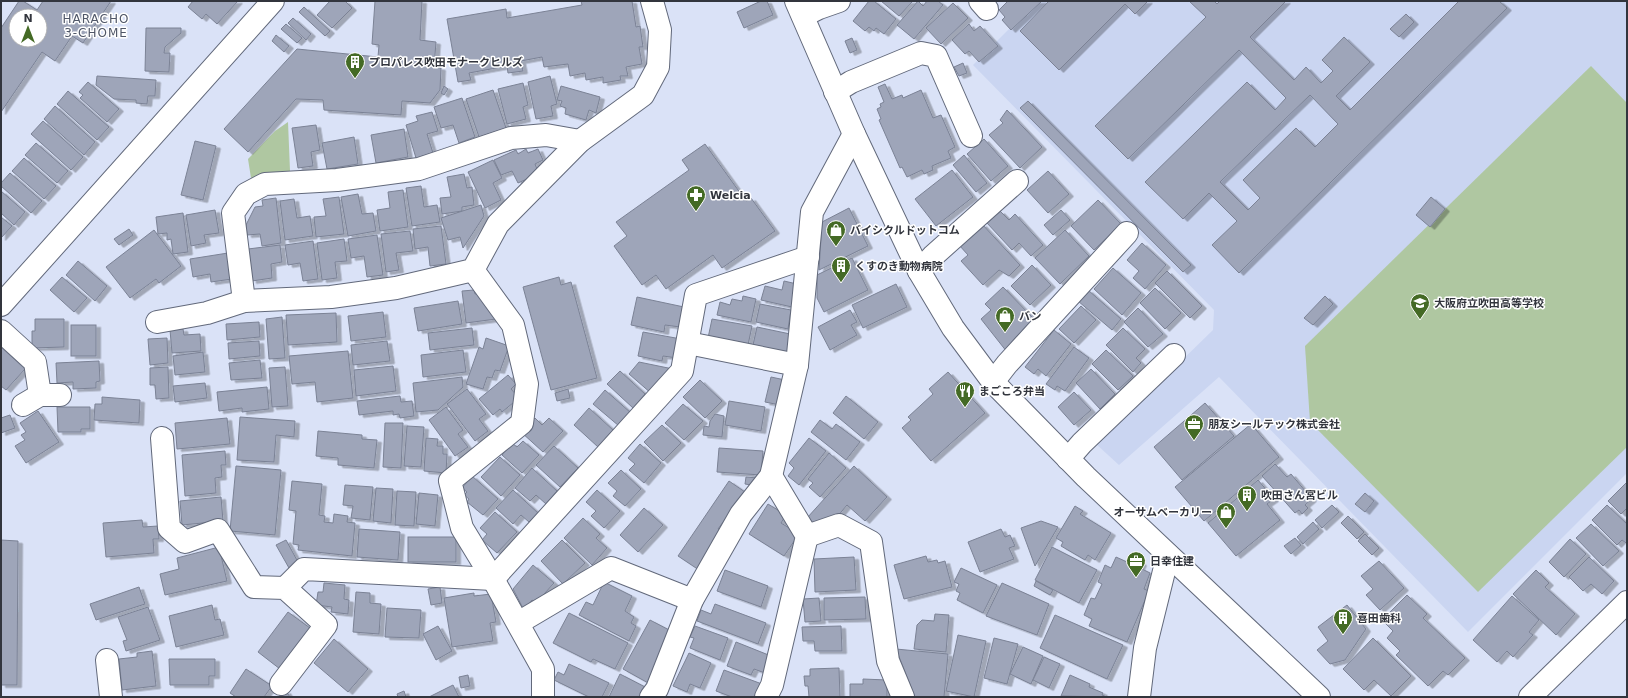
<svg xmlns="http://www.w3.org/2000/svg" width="1628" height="698" viewBox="0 0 1628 698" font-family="'DejaVu Sans','Noto Sans JP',sans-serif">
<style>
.built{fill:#cad5f1}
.green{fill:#afc7a1}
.building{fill:#9ea5b9;stroke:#7b8295;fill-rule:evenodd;filter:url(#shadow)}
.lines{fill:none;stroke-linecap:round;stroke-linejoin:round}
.minor-casing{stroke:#62697b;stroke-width:24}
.tertiary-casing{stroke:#62697b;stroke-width:24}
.minor{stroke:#fff;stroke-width:22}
.tertiary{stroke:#fff;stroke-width:22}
.labels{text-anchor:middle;stroke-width:3;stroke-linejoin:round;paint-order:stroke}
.poi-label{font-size:11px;font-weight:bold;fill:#32353d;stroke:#fff;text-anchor:start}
.neighbourhood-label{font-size:12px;letter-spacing:1px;fill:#4f5667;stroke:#fff}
</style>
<defs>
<filter id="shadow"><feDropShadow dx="4.5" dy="2.5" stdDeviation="0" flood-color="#0004"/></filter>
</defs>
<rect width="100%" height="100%" fill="#dae2f7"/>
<!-- built -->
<polygon class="built" points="1037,1 1627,1 1627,473 1468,632 1219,377 1119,465 1096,444 1213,330 1214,310 973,65"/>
<!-- green -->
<g class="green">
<polygon points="1591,66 1627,103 1627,447 1478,592 1310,422 1305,346"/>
<polygon points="288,122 290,171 266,173 251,178 248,159 275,131"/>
</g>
<!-- building -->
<g class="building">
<path d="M19,1H23L37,10L43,1H111L83,43L72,36L55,61L42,52L1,112V28ZM16,16H40V40H16Z"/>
<polygon points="193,1 238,1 217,24 206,14 202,19 188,7"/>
<polygon points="330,1 345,1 352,8 332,28 317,15"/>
<polygon points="375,1 422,1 420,40 436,42 434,67 441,68 440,90 430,103 402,101 401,115 324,110 323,100 296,99 248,152 224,129 297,49 378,57 379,45 372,44"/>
<polygon points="581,1 632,1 636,27 640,26 643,47 639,47 642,64 626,67 628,76 620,76 621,80 603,83 603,77 586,80 585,73 570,76 568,64 544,67 542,57 521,61 523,71 508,73 507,66 469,73 471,80 458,82 447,19 506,9 507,18 582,5"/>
<polygon points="761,1 767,1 773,15 744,28 737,12"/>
<polygon points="869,1 874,1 896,19 884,34 876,28 874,31 869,27 865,31 853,21"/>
<polygon points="881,1 913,1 899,16"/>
<polygon points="918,1 923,6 927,1 938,1 943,5 914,39 897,25"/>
<polygon points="1008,1 1042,1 1011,30 1002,20 1005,17 999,10"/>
<polygon points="1049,1 1148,1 1135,14 1125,4 1059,70 1020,31"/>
<path d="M1189,1H1214L1217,4L1220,1H1286L1250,37L1294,80L1306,67L1321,83L1333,71L1322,60L1344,37L1370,62L1336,96L1350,110L1459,1H1499L1507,8L1239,273L1212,245L1237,221L1209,193L1183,219L1145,182L1247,82L1275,110L1286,98L1239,50L1128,159L1095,126L1206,17ZM1310,95L1338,124L1315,147L1296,128L1243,180L1260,198L1248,210L1220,182Z"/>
<polygon points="953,3 968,18 941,44 926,28"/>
<polygon points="304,7 330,31 325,36 299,12"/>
<polygon points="1406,14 1414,22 1399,37 1390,29"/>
<polygon points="293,18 311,34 306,40 288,23"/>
<polygon points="286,24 302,38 297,43 281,29"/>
<polygon points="969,24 974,31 980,26 998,46 979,62 969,51 965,54 952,40"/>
<polygon points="146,28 181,28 181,33 165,47 164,53 170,53 169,72 145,71"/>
<polygon points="276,35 289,46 284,52 272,41"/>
<polygon points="852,38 857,50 850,53 845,41"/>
<polygon points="963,63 967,73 959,76 954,67"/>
<polygon points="97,76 156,80 155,96 148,96 147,104 136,103 136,100 114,99 96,85"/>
<polygon points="550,76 557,104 551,106 553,116 536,119 528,82"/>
<polygon points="88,82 119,109 107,122 80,98 83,95 79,92"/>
<polygon points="523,83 528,105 523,107 526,119 507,124 498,89"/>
<polygon points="885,84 892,99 902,95 903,98 921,90 933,118 941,115 955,147 948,151 951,158 932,166 933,170 924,174 922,170 907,177 902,167 900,168 879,120 881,119 877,109 881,107 880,104 884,102 878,87"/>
<polygon points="444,86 448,89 444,95 441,93"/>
<polygon points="561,86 600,97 596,113 589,110 586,120 565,114 566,108 560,106 562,101 557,100"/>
<polygon points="493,90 506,128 479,137 466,99"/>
<polygon points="68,91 109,127 97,140 57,104"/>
<polygon points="462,98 475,137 459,143 453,125 441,128 434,107"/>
<polygon points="1028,101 1191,265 1183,272 1020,108"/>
<polygon points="55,106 95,142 84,155 44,119"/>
<polygon points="1007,110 1042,147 1020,168 989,135 1003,123 1000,120"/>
<polygon points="432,112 438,131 427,134 433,153 416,158 406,125 418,121 416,116"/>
<polygon points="43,121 83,157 71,170 31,134"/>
<polygon points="316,125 320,150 311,152 313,166 298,168 292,128"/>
<polygon points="404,129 408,157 376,163 371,135"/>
<polygon points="354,137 358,164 327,169 322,143"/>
<polygon points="984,139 1008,166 991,181 967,154"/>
<polygon points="195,141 216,146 203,200 181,195"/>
<polygon points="36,143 68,171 57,183 25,155"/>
<polygon points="705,144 746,201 751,198 775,231 722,268 713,255 666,289 656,275 642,285 614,246 627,236 616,222 689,170 682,160"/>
<polygon points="526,149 528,153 538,149 543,160 535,164 537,169 529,178 518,183 512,171 501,175 494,160 516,150 518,154"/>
<polygon points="964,155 987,183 976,192 953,165"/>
<polygon points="24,158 56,186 44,199 12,171"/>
<polygon points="493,160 502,178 493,183 501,200 485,208 468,172"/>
<polygon points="952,170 973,197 936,226 915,199"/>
<polygon points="1048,171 1069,194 1048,213 1027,190"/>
<polygon points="10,173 42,201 31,213 1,186 1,183"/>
<polygon points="464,174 467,188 472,187 474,205 462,207 462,211 442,214 440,198 451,197 447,177"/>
<polygon points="421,186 424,207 437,205 440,222 412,226 406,188"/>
<polygon points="403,190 408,227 380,231 377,210 390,208 388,192"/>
<polygon points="1,191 25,212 14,225 1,213"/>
<polygon points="358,194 362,214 373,213 376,231 348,236 341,197"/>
<polygon points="339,197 344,234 316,237 314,217 326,216 323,199"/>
<polygon points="1431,197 1445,209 1430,227 1416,215"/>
<polygon points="276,198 281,243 262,246 260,234 247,235 246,225 255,207 263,206 262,200"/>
<polygon points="294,199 297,218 310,216 313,236 285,240 280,201"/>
<polygon points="1098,200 1121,224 1094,250 1071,226"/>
<polygon points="481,205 484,216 463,248 460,237 448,240 441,218"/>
<polygon points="849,208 868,246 819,270 822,222"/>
<polygon points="215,210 219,233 204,235 206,243 191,246 186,215"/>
<polygon points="1061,210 1070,220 1053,235 1044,225"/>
<polygon points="1000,211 1009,220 1015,214 1043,245 1031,256 1019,243 1012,250 987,223"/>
<polygon points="183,213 188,252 173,254 171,239 167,240 167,233 158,234 156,217"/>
<polygon points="1,217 12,226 1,238"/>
<polygon points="982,224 1020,265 1009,276 999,270 983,285 961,261 968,255 959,245"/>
<polygon points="441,226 446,264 430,266 428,247 415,249 413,229"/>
<polygon points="129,229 133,235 119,245 114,239"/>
<polygon points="154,230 181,266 159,283 156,279 130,298 106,267"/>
<polygon points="1065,230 1089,256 1060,284 1035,258"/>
<polygon points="410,231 413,251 396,253 399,270 386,272 381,234"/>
<polygon points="377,235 383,275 367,277 364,256 351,258 348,239"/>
<polygon points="344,239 347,261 335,262 337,278 322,280 317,243"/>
<polygon points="313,241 318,279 303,281 300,263 288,265 285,245"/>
<polygon points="1142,243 1166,265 1145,289 1133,278 1139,271 1127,260"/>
<polygon points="280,245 282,262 271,264 272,278 252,281 248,249"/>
<polygon points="228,253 232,279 211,282 210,274 193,277 190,259"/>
<polygon points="852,258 868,290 824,312 817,298 817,275"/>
<polygon points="78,261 107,286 95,301 66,275"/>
<polygon points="1032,265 1051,285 1030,305 1011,286"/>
<polygon points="1113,268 1141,293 1122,315 1094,289"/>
<polygon points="1167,271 1202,306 1190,318 1155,283"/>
<polygon points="62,277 87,298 74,312 50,290"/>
<polygon points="559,277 561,285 571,282 597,378 551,390 523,287"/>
<polygon points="784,281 797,284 792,307 761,300 765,286 782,290"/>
<polygon points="896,284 907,307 863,328 852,305"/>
<polygon points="1003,287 1034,319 1014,339 1015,343 1007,352 981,319 991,310 985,304"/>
<polygon points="1155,288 1181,313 1165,329 1140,303"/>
<polygon points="474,290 475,294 483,293 496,319 466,323 462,291"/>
<polygon points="1088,290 1121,319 1112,330 1078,301"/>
<polygon points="743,296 756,299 751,322 717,315 720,302 730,305 732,299 742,301"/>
<polygon points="1325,296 1333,304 1313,325 1304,318"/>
<polygon points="637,297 684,307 680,327 665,325 664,332 631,325"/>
<polygon points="458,301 462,324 418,331 414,308"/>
<polygon points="760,304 791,310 788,329 756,322"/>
<polygon points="1081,306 1096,320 1074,343 1059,329"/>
<polygon points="1138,308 1163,334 1148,347 1124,322"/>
<polygon points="850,310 857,322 851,325 857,335 830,350 818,327"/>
<polygon points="383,312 386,337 351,341 348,316"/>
<polygon points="336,313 337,342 288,345 286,315"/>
<polygon points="282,317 285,358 269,359 266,319"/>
<polygon points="35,319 64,319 64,347 32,348 32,331 35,331"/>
<polygon points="712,319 752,326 748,345 708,338"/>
<polygon points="259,322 260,337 227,340 226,324"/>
<rect x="71" y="325" width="25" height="31"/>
<polygon points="757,327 795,335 790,353 753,345"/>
<polygon points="472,328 474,345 430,350 428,333"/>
<polygon points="1123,328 1145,349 1136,358 1141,363 1133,372 1106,345"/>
<polygon points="183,329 184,335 200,334 201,351 172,353 170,330"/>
<polygon points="1054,330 1071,344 1046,376 1038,369 1034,374 1025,367"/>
<polygon points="643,332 681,339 677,358 663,356 662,361 638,356"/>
<polygon points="167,338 168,363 150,365 148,339"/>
<polygon points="486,338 509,346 500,371 495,370 492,378 487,377 483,389 466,384 479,347 483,349"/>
<polygon points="259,341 260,356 229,359 228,343"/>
<polygon points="387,341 390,361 353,365 351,345"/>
<polygon points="1,347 25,369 6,390 1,386"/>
<polygon points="1074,347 1089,358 1065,391 1057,386 1055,390 1046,384"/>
<polygon points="463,350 466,372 423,377 421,355"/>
<polygon points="1106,350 1133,376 1118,390 1092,364"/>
<polygon points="348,351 353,398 317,402 315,382 292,384 289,356"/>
<polygon points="203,352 205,372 175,375 173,356"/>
<polygon points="260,360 262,378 231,380 229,363"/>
<polygon points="99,361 100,381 96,382 96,388 73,389 73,382 57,383 56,363"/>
<polygon points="639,362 673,369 652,394 629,374"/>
<polygon points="393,366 396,391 356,396 354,370"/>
<polygon points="168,367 169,398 156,399 155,385 150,385 150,368"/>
<polygon points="285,367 288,406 272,407 269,368"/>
<polygon points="1091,369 1115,394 1100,409 1076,383"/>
<polygon points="620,371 645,394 633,408 607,384"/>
<polygon points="948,372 985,413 931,461 902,428 911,420 908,417 933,394 929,389"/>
<polygon points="508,375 516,384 511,389 519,398 502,412 500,409 493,415 479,399"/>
<polygon points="462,377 463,387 438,410 416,412 413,383"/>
<polygon points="771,377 785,380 780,405 765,402"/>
<polygon points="700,380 722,401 705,418 683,397"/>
<polygon points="205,383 207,398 175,402 173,386"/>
<polygon points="267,387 269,409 242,412 242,408 219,411 217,392"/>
<polygon points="467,389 486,414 479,419 488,431 475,441 447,404"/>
<polygon points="568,389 570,398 557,401 555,393"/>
<polygon points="605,390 631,413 619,426 593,404"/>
<polygon points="1074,392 1091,410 1074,425 1058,407"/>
<polygon points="400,396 401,402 412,401 414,416 400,418 399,414 393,415 393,411 359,415 357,401"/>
<polygon points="846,396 878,422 864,439 833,413"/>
<polygon points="102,397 140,400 139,423 94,420 95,404 102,404"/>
<polygon points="729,401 765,407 761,431 725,425"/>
<polygon points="1205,403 1234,436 1182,480 1154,447"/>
<polygon points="683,404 703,421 684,440 665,423"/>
<polygon points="57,407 90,407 90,429 81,429 81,432 58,432"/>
<polygon points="446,407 463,430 458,434 468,447 455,456 429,420"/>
<polygon points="589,408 613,430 598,447 574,425"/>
<polygon points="38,411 59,442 26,463 15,446 25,440 21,435 26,432 20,423"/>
<polygon points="715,414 724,416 722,437 703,435 704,426 709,427 710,421"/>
<polygon points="10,415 15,428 1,433 1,418"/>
<polygon points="240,417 295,421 294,437 276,435 274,462 237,460"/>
<polygon points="227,418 230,444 177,449 175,423"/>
<polygon points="535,418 542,425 549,418 563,431 543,452 521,432"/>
<polygon points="820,420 832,429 836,424 860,442 846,460 811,432"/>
<polygon points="385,423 403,423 401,468 383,467"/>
<polygon points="1251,424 1279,457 1204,521 1175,487"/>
<polygon points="662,425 681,443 663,461 644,442"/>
<polygon points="407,426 424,427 421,467 404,466"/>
<polygon points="318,431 362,435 362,439 377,440 374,468 338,465 338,458 316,456"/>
<polygon points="426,438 438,439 437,446 443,446 443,454 447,454 446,473 424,471"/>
<polygon points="809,438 826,451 799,485 788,476 794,468 789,463"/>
<polygon points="523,441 539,455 522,473 502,455 512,443 517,447"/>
<polygon points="640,444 661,463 644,483 629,470 635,464 628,458"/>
<polygon points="554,446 578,468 560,487 536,465"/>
<polygon points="719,448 763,451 761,475 717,472"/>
<polygon points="225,451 226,465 221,465 222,477 215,478 216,493 185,496 182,455"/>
<polygon points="829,453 846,468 820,497 809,487 813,483 808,479"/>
<polygon points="500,457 520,475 501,496 481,477"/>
<polygon points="1275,464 1287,477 1291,474 1312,499 1305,505 1308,508 1302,514 1299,510 1295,513 1262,476"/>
<polygon points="236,466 281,470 275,535 230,531"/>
<polygon points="854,466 887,497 865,521 847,505 837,517 816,526 807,518"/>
<polygon points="532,468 557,491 546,504 536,495 530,501 515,488"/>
<polygon points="621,470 641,489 625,506 613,496 617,491 608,483"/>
<polygon points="472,476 498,499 483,515 467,502 469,499 464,495 467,492 462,488"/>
<polygon points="746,477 758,478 757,486 745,484"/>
<polygon points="1258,480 1274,499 1267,504 1280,520 1236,556 1208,523"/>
<polygon points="292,481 322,484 319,515 325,516 324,522 333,523 334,514 348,516 347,522 355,523 352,556 298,550 299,545 293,544 296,511 289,510"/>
<polygon points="729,481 745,492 718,529 724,533 699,570 678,556"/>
<polygon points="1627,482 1627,508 1621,514 1608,501"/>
<polygon points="345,485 373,487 370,520 351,518 353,506 343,505"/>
<polygon points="376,488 393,489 391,523 373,521"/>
<polygon points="513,490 538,513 529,522 521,515 513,524 496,508"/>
<polygon points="597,490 620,511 604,528 591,516 596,511 586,502"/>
<polygon points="397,491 416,492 414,526 395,525"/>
<polygon points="419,493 438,495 435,526 416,524"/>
<polygon points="1365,493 1374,501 1365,512 1355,504"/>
<polygon points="221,497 223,521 182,525 180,501"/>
<polygon points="768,504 786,515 781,523 799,534 784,556 749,534"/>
<polygon points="1332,505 1339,512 1322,528 1315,520"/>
<polygon points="1607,505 1627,524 1627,541 1626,543 1622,540 1617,545 1592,520"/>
<polygon points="1075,506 1083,511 1080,514 1111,533 1095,560 1088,555 1085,560 1061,546 1063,542 1056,538"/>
<polygon points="644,508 663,525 638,552 620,535"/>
<polygon points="495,512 517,532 497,553 482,540 487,534 480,528"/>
<polygon points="1348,516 1364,532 1357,539 1341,523"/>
<polygon points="583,518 600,534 596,538 607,548 592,565 564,538"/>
<polygon points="142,520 143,527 158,526 159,539 153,539 154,553 106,557 103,523"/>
<polygon points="1041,521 1058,527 1035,566 1021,528"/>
<polygon points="1313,522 1319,529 1303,544 1297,537"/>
<polygon points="1591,524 1619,551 1603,566 1576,538"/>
<polygon points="359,529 400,532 398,560 357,557"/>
<polygon points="1001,529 1005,537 1010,535 1015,546 1009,548 1014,559 980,572 968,542"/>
<polygon points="1365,534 1379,548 1372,555 1358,541"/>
<rect x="408" y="537" width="48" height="25"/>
<polygon points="1295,538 1301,545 1291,554 1284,546"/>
<polygon points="1570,539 1586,554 1564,577 1549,562"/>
<polygon points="1,540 18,541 17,685 1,685"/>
<polygon points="286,540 298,562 289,568 276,545"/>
<polygon points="562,540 585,563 563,584 541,561"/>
<polygon points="219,547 227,581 165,595 160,574 179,569 177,558"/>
<polygon points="1052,547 1097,570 1079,603 1035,580"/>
<polygon points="926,556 928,562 937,560 938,563 945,561 952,587 904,599 894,565"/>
<polygon points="854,557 856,590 815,592 814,559"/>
<polygon points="1116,557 1127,562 1128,557 1142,563 1140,568 1150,573 1144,589 1149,591 1127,642 1089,626 1092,619 1084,615 1091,598 1095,599 1102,584 1098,582 1105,565 1111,568"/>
<polygon points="1589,557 1614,581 1602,594 1591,584 1583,591 1569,577"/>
<polygon points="1379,561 1404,588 1380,610 1366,595 1373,589 1361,576"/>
<polygon points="533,565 554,583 536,603 532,600 524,610 513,589"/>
<polygon points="961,568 997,585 983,613 957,600 960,593 956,591 959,584 954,582"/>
<polygon points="725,570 768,586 761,607 717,591"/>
<polygon points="1536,570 1549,583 1545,587 1575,614 1556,635 1513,594"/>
<polygon points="1036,581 1053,590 1050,595 1034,586"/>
<polygon points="604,582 632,596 625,611 634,617 631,623 636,626 629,641 579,615 586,602 593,605"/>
<polygon points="324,583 345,585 344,599 349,600 348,614 331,612 332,607 316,605 318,592 323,592"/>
<polygon points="1002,583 1049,604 1037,635 986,616"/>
<polygon points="139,587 145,604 96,620 90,604"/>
<polygon points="440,587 442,603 431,605 428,589"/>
<polygon points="356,592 370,593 370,603 381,604 379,634 353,632"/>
<polygon points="474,593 474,596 491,594 496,622 490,623 493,641 452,647 444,598"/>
<polygon points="1407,595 1427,614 1423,618 1465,658 1448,675 1443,671 1428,686 1396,655 1400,651 1387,638 1393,631 1382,620"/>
<polygon points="1512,596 1539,620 1529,632 1533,635 1513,657 1507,651 1497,662 1473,640"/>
<polygon points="865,597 866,619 824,620 824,598"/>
<polygon points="819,598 821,621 805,622 803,599"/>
<polygon points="715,604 766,623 758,644 697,621 701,610 711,614"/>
<polygon points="212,605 215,620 220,619 224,635 176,647 169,616"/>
<polygon points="1347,605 1366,629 1345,660 1330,664 1317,650 1328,641 1318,627"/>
<polygon points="148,607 160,640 126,651 123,641 127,640 118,617"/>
<polygon points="387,608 421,610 419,638 385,637"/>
<polygon points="288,612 310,628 280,669 258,652"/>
<polygon points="569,613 628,643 615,669 593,659 591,662 553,643"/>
<polygon points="935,614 949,615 946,652 914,649 917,625 922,620 934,621"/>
<polygon points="1055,615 1123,645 1107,679 1040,648"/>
<polygon points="650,620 673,632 650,684 623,669"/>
<polygon points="438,626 452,651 436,660 423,634"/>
<polygon points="695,626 728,638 720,660 690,648 694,638 690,637"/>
<polygon points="841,626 842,651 815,651 814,641 803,641 802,627"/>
<polygon points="958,635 986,641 974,697 946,691"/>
<polygon points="994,638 1018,644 1007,684 984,678"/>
<polygon points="1373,638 1411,676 1391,696 1374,680 1364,690 1343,669"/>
<polygon points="334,639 368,669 348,692 314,663"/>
<polygon points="736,642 771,656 765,673 754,669 751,675 727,666"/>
<polygon points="1023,647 1043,656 1031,684 1010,674"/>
<polygon points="896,649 948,654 944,697 915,697"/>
<polygon points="152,651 156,686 122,690 119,659 137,657 137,653"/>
<polygon points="689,653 711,663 700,688 690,684 687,692 673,686"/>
<polygon points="1044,657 1060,664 1049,688 1033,680"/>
<polygon points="169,659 215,659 215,676 209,676 209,685 170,685"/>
<polygon points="569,664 609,683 602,697 589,697 554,680 558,672 564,675"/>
<polygon points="839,668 840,697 809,697 808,686 805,686 804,676 810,676 810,669"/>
<polygon points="246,669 272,686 264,697 236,697 230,693"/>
<polygon points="724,670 762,684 757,697 732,697 716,691"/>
<polygon points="620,674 649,689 645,697 609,697"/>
<polygon points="468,675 470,686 461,688 459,677"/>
<polygon points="1070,675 1090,684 1089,687 1103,693 1102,695 1107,697 1061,696"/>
<polygon points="863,679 887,680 887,697 850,697 850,684 863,684"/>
<polygon points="453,685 459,697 429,697"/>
<polygon points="286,691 290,697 278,697"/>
<polygon points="404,691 406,697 398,697 397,694"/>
</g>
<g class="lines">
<!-- minor casing -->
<g class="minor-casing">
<g id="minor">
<polyline points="980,1 987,9"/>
<polyline points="803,16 819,8 839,1"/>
<polyline points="835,92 851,82 921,53 936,56 971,136"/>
<polyline points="473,270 513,325 527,384 522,423 450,481 462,528 493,579 543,669 543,697"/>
<polyline points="919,271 933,256 1017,181"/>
<polyline points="244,301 233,213 246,194 265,184 337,180 419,169 511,138 546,135 580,141"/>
<polyline points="157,322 207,313 244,301 331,297 396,288 473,270 498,224 580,141 643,95 658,67 660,30 652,1"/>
<polyline points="1,331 35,362 40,395"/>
<polyline points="688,343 797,365"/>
<polyline points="993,382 1007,364 1127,233"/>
<polyline points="23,405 40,395 60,395"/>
<polyline points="162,438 169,528 185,542 218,530 254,587 285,588 326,625 281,684"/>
<polyline points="1068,459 1082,443 1174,355"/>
<polyline points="807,536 839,525 871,542 888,661 903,697"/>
<polyline points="285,588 304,569 493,579 682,371 696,295 808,257"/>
<polyline points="518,623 611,568 692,600"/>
<polyline points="107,660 111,697"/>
<polyline points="651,697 657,689 692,600 741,514 771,476 797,365 812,212 854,134"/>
<polyline points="766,697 772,685 807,536 771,476"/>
<polyline points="1139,697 1145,648 1168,555"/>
<polyline points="1530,697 1627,602"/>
</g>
</g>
<!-- tertiary casing -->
<g class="tertiary-casing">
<g id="tertiary">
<polyline points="796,1 854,134 919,271 953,328 993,382 1086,477 1319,697"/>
<polyline points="1,305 273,1"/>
</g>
</g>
<!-- minor -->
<use href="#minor" class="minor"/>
<!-- tertiary -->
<use href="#tertiary" class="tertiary"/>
</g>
<!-- icons -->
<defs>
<g id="building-pin" transform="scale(1)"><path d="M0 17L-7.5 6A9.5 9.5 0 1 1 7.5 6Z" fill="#446a25" stroke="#fff"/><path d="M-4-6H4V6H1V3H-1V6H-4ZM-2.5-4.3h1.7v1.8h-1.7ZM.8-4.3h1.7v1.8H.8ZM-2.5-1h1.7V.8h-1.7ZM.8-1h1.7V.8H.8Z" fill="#fff"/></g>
<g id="pharmacy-pin" transform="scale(1)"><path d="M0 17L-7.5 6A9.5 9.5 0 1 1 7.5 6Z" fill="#446a25" stroke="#fff"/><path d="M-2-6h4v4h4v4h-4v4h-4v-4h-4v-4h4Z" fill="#fff"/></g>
<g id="shop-pin" transform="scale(1)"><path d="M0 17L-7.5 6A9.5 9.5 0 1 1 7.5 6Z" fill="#446a25" stroke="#fff"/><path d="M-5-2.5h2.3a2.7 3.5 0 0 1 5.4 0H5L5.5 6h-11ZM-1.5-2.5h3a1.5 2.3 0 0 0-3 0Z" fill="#fff"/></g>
<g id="school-pin" transform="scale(1)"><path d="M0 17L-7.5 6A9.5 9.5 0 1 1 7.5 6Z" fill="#446a25" stroke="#fff"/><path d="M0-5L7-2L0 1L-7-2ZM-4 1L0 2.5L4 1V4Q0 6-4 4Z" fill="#fff"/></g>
<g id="restaurant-pin" transform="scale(1)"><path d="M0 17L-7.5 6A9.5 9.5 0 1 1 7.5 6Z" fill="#446a25" stroke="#fff"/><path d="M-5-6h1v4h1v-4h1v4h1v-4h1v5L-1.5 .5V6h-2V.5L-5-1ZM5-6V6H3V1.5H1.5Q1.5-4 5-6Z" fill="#fff"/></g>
<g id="office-pin" transform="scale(1)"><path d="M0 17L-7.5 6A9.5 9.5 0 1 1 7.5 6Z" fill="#446a25" stroke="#fff"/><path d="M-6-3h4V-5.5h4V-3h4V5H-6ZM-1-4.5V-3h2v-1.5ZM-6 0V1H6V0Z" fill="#fff"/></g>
</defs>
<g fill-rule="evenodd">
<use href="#building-pin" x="355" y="62"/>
<use href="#pharmacy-pin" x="696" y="195"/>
<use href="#shop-pin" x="836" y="230"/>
<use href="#building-pin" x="841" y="266"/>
<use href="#school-pin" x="1420" y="303"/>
<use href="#shop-pin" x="1005" y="316"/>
<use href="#restaurant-pin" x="965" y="391"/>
<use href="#office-pin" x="1194" y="424"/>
<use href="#building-pin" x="1247" y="495"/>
<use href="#shop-pin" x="1226" y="512"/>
<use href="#office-pin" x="1136" y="561"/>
<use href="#building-pin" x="1343" y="618"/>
</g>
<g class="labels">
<!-- poi labels -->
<g class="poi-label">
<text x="369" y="66">プロパレス吹田モナークヒルズ</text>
<text x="710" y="199">Welcia</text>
<text x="850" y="234">バイシクルドットコム</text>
<text x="855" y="270">くすのき動物病院</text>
<text x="1434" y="307">大阪府立吹田高等学校</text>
<text x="1019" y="320">バン</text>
<text x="979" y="395">まごころ弁当</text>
<text x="1208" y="428">朋友シールテック株式会社</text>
<text x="1261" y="499">吹田さん宮ビル</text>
<text x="1212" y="516" text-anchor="end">オーサムベーカリー</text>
<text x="1150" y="565">日幸住建</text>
<text x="1357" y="622">喜田歯科</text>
</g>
<!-- neighbourhood labels -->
<g class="neighbourhood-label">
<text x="96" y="23">HARACHO<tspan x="96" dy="14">3-CHOME</tspan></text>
</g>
</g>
<!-- border -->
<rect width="1628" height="698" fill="none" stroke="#32353d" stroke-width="4"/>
<!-- north arrow -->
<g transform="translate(28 28)"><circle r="19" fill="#ffffff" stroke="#adaeb1"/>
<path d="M0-3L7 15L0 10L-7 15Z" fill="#446a25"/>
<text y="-6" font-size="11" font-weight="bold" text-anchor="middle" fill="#32353d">N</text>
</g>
</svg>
